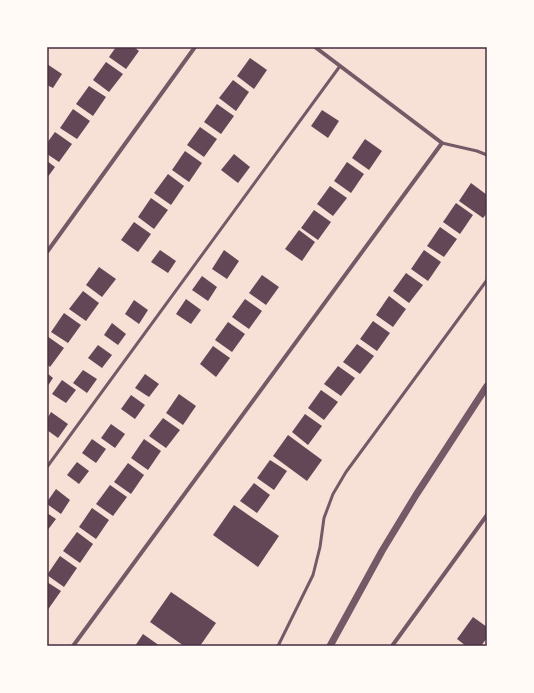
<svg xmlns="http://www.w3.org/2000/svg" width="534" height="693" viewBox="0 0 534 693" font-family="'Fira Sans',sans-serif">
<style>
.building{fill:#644757}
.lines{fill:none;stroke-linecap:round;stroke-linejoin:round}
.service{stroke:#755966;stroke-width:3}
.minor{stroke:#755966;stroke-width:4}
.tertiary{stroke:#755966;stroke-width:7}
.neatline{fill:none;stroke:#4a2c40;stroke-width:1.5}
</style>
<rect width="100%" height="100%" fill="#f7e1d7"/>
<!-- building -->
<g class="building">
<polygon points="116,47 134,47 139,51 126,69 109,57"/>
<polygon points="250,58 267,70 254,89 237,76"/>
<polygon points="106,62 123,74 109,92 93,80"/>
<polygon points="47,64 62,74 53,88 47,85"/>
<polygon points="233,80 249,92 236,111 219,98"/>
<polygon points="89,86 106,97 93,116 76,104"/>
<polygon points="217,104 234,116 221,134 204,122"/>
<polygon points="73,109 90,121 77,139 60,128"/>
<polygon points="322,110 339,121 328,138 311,126"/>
<polygon points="200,127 217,139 204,157 187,145"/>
<polygon points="55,132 72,144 59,162 47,154 47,143"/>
<polygon points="365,139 382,151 369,170 352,158"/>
<polygon points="185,151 202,163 189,182 172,170"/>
<polygon points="234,154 250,167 238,183 221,170"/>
<polygon points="47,161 55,167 47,178"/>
<polygon points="347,162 364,174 351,193 334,181"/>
<polygon points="168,174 184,186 171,205 154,193"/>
<polygon points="471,183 487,195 487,213 483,218 459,201"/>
<polygon points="330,186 347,198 333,216 317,204"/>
<polygon points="151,198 168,210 154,229 138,217"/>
<polygon points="456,203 473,215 460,234 443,222"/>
<polygon points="314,210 331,222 318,240 301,228"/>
<polygon points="134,222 151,234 138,252 121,240"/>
<polygon points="440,227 457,239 444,257 427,246"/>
<polygon points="299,230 315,242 302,261 285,249"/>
<polygon points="160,250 176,261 168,273 151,262"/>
<polygon points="224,250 239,261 227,279 212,269"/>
<polygon points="424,250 441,262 428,281 411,269"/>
<polygon points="99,267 116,279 102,297 86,285"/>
<polygon points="406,273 423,285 409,303 393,291"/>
<polygon points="262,275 279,287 266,305 249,293"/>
<polygon points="202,276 217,287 208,301 192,290"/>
<polygon points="83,291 99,303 86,321 69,309"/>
<polygon points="389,296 406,309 393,327 376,315"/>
<polygon points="186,299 201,310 191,324 176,314"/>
<polygon points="245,299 262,311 249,329 232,317"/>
<polygon points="134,300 148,310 139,324 125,314"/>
<polygon points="64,313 81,325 68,343 51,332"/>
<polygon points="373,321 390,333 377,351 360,339"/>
<polygon points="228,322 245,334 232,352 215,340"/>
<polygon points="112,323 126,334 118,345 104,335"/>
<polygon points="47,336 64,348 50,367 47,364"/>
<polygon points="357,344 374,356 360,374 343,362"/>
<polygon points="98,345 112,355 102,368 88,358"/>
<polygon points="213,346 230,358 216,377 200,364"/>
<polygon points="338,366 355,378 341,396 324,384"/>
<polygon points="83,370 97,379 87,393 73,383"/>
<polygon points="47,373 53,378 47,387"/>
<polygon points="145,374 159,384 149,397 135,388"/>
<polygon points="62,380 76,390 66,403 52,394"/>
<polygon points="321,390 338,402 324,420 308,408"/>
<polygon points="179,394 196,406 183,425 166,413"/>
<polygon points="131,395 145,405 135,419 121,409"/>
<polygon points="51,412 68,424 58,438 47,430 47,419"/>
<polygon points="305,414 322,426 308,445 292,432"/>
<polygon points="163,418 180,430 166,448 149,436"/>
<polygon points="111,424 125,434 115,448 101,438"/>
<polygon points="288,435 322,460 307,481 273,456"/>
<polygon points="92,439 106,449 96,463 82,453"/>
<polygon points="144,439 161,451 148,470 131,458"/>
<polygon points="270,460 287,471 274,490 257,478"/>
<polygon points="77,462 89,471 79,484 67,475"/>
<polygon points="128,463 144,475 131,494 114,482"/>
<polygon points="254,483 270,495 257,513 240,501"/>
<polygon points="110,485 127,497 113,516 96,504"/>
<polygon points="56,489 70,500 61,514 47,504 47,502"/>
<polygon points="234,505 279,536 258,567 213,535"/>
<polygon points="92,508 109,520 96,539 79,527"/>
<polygon points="47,513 56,519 47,531"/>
<polygon points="77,532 93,544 80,563 63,551"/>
<polygon points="60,556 77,568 64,587 47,575"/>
<polygon points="47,582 61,591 47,611"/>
<polygon points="171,592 216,623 200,646 184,646 150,622"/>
<polygon points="473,617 487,627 487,638 481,646 466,646 457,639"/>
<polygon points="143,634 160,646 135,646"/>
</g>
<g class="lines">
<!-- service -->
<g class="service">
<polyline points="442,143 477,151 487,155"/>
<polyline points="47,467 340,66"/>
<polyline points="278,646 313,575 320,547 324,518 333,494 346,472 487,280"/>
</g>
<!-- minor -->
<g class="minor">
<polyline points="47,252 195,47"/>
<polyline points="73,646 442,143 315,47"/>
<polyline points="392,646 487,515"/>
</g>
<!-- tertiary -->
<polyline class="tertiary" points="330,646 382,551 416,495 487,386"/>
</g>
<!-- border -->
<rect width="534" height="693" fill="none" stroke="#fffaf5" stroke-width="96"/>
<rect x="48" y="48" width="438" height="597" class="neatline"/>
</svg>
